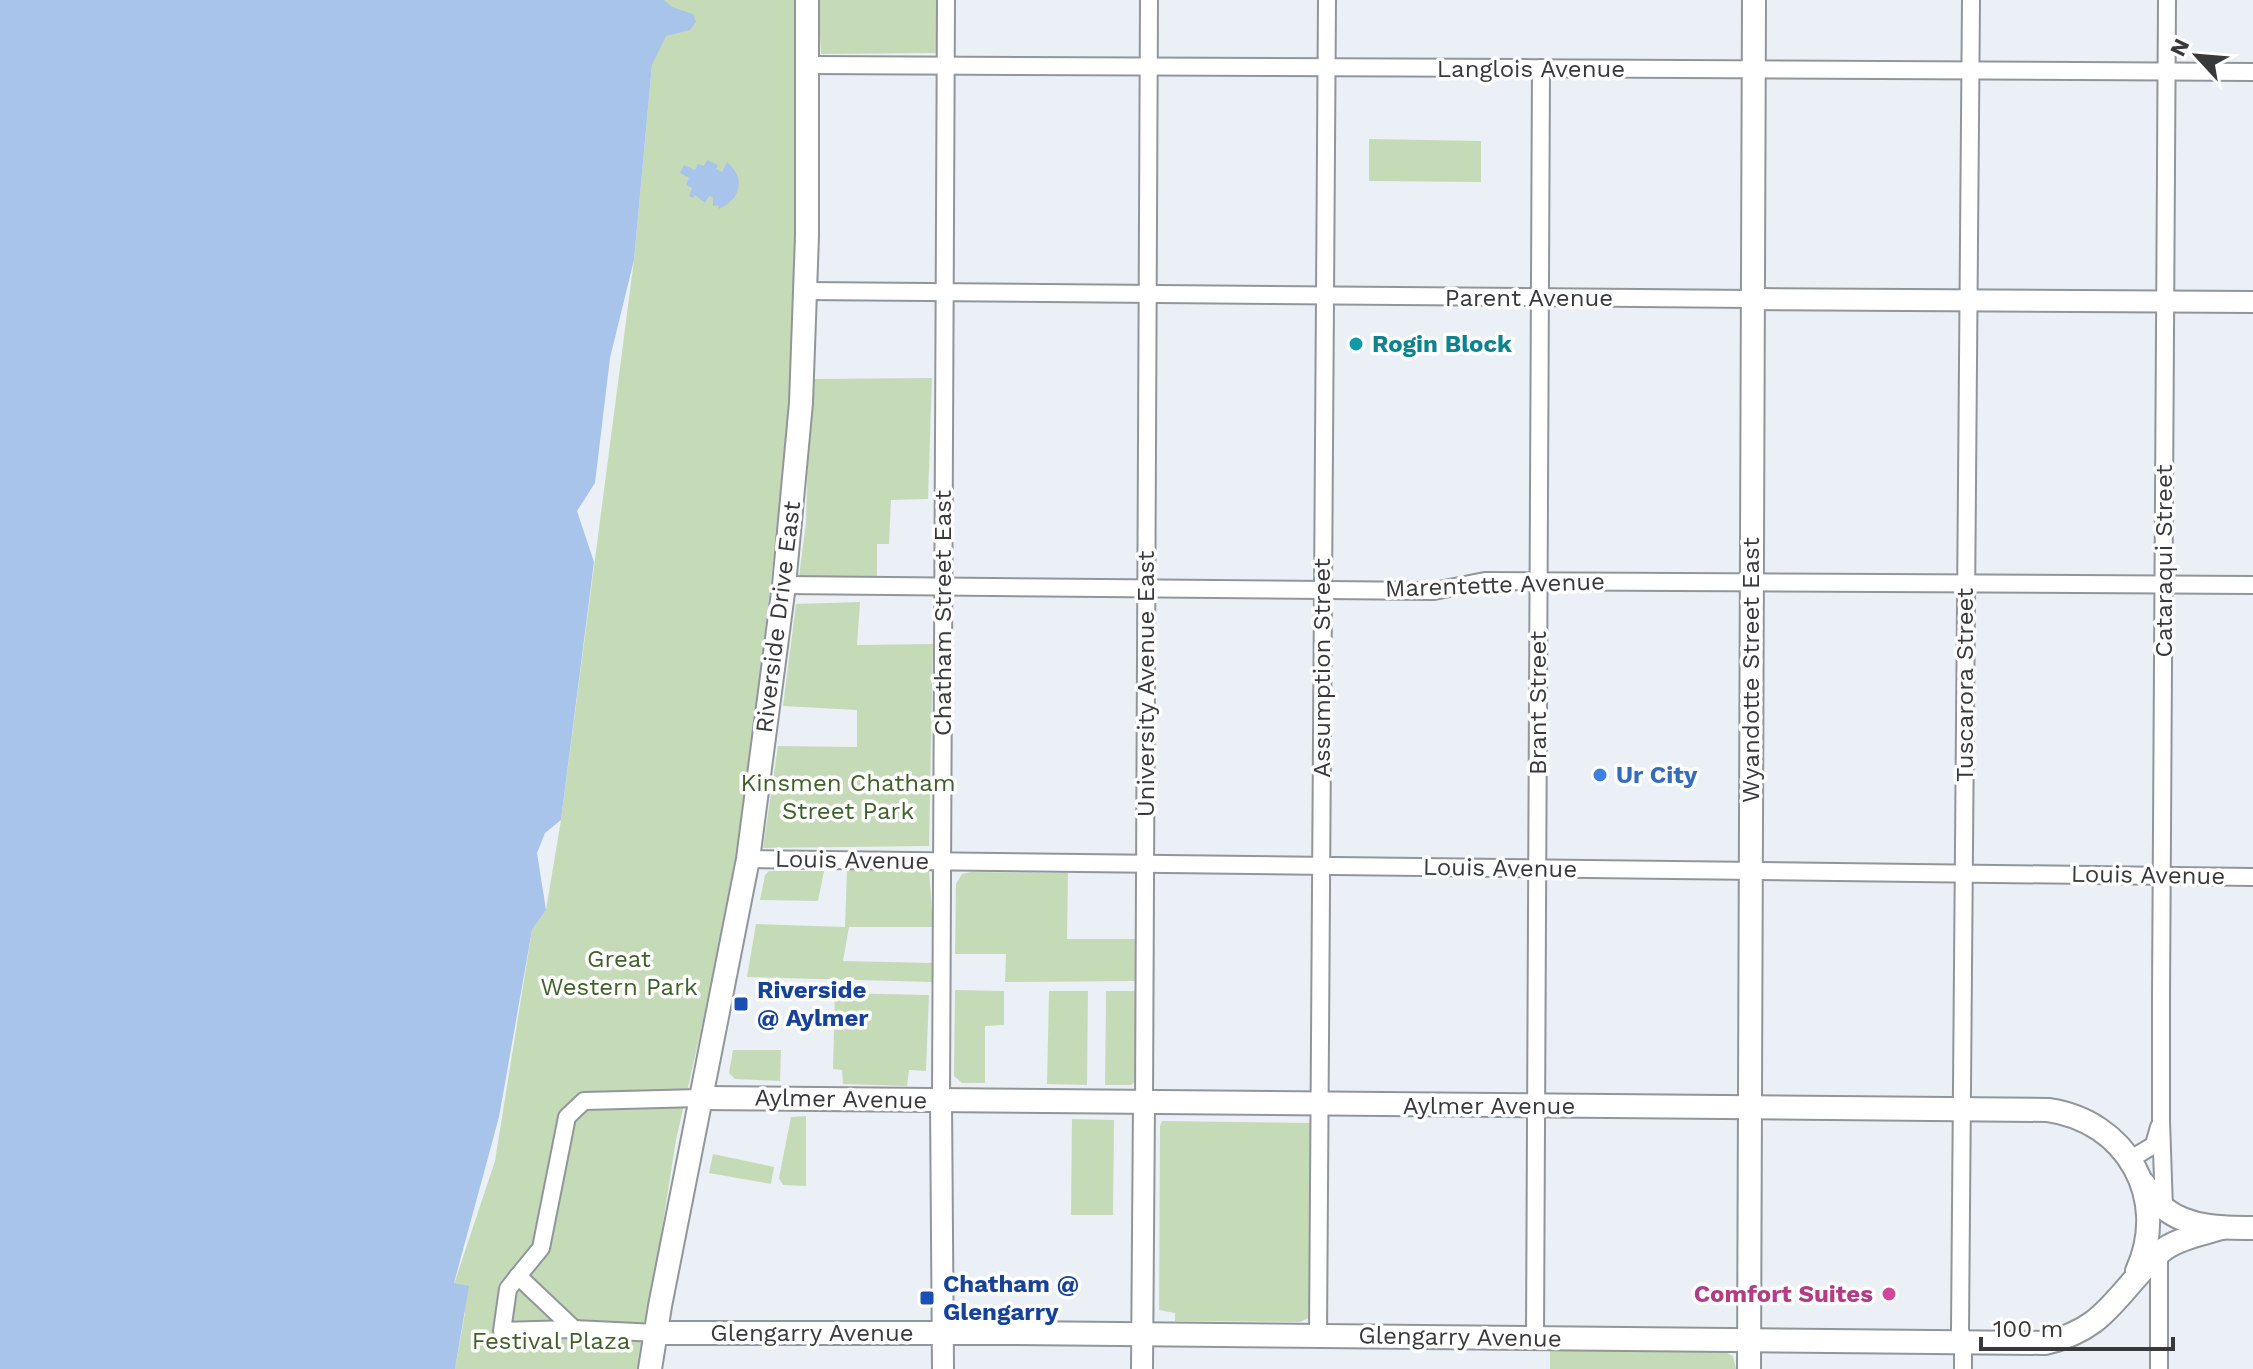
<svg xmlns="http://www.w3.org/2000/svg" width="2253" height="1369" viewBox="0 0 2253 1369" font-family="'Work Sans',sans-serif">
<style>
.green{fill:#c5dbb8}
.water{fill:#a9c4ea}
.lines{fill:none;stroke-linecap:round;stroke-linejoin:round}
.minor-casing{stroke:#91969b;stroke-width:20}
.tertiary-casing{stroke:#91969b;stroke-width:24}
.secondary-casing{stroke:#91969b;stroke-width:26}
.minor{stroke:#fff;stroke-width:16}
.tertiary{stroke:#fff;stroke-width:20}
.secondary{stroke:#fff;stroke-width:22}
.culture-dot{fill:#0f9aa8;stroke:#fff;stroke-width:3}
.shop-dot{fill:#3f7fe0;stroke:#fff;stroke-width:3}
.transit-dot{fill:#1a4fb4;stroke:#fff;stroke-width:3}
.hotel-dot{fill:#d1479c;stroke:#fff;stroke-width:3}
.labels{text-anchor:middle;stroke-width:7;stroke-linejoin:round;paint-order:stroke}
.street-label{font-size:24px;fill:#37393b;stroke:#fff}
.culture-label{font-size:24px;font-weight:bold;fill:#0d838f;stroke:#fff;text-anchor:start}
.shop-label{font-size:24px;font-weight:bold;fill:#366cbe;stroke:#fff;text-anchor:start}
.park-label{font-size:24px;fill:#406029;stroke:#fff}
.transit-label{font-size:24px;font-weight:bold;fill:#164399;stroke:#fff;text-anchor:start}
.hotel-label{font-size:24px;font-weight:bold;fill:#b23c85;stroke:#fff;text-anchor:end}
</style>
<rect width="100%" height="100%" fill="#eaf0f6"/>
<!-- green -->
<g class="green">
<polygon points="658,0 800,0 801,72 788,434 740,846 714,973 676,1140 640,1369 455,1369 465,1313 454,1284 495,1161 532,930 546,910 561,820 634,260"/>
<polygon points="818,0 937,0 936,53 821,54"/>
<polygon points="1369,139 1481,141 1481,182 1369,181"/>
<polygon points="932,378 928,499 891,500 889,544 877,544 877,577 799,576 806,523 810,379"/>
<polygon points="860,602 857,645 933,644 929,846 763,848 778,746 857,747 857,710 783,706 796,604"/>
<polygon points="847,870 929,870 933,927 849,927 843,961 932,963 932,982 747,977 756,924 845,927"/>
<polygon points="769,871 824,871 818,901 760,900 765,875"/>
<polygon points="971,872 1068,873 1067,939 1138,939 1138,981 1005,982 1006,954 955,954 956,884 962,874"/>
<polygon points="955,990 1004,991 1004,1025 985,1026 985,1083 962,1083 954,1076"/>
<polygon points="1049,991 1088,991 1087,1085 1047,1084"/>
<polygon points="1106,991 1137,991 1137,1080 1131,1085 1105,1085"/>
<polygon points="835,993 929,995 926,1071 909,1070 907,1086 843,1084 842,1070 833,1069"/>
<polygon points="733,1050 781,1050 780,1081 735,1079 729,1073"/>
<polygon points="806,1116 806,1186 783,1185 779,1178 791,1117"/>
<polygon points="1072,1119 1114,1120 1113,1215 1071,1215"/>
<polygon points="1162,1121 1311,1123 1311,1317 1300,1322 1175,1321 1175,1313 1159,1310 1160,1126"/>
<polygon points="713,1154 774,1167 771,1184 709,1173"/>
<polygon points="1550,1348 1725,1352 1733,1356 1736,1369 1550,1369"/>
</g>
<!-- water -->
<g class="water">
<polygon points="0,0 664,0 672,7 693,14 696,22 690,30 666,36 652,65 634,260 610,358 595,483 577,511 594,562 561,820 545,833 537,853 546,910 532,930 499,1117 454,1283 469,1286 455,1369 0,1369"/>
<path d="M707,160L718,165L716,169L722,172L727,162C746,178 741,199 719,209L718,205L713,206V197L709,196L705,203L695,195L693,198L689,196L692,188L686,185L689,178L680,173L684,165L695,170L698,164L704,166Z"/>
</g>
<g class="lines">
<!-- minor casing -->
<g class="minor-casing">
<g id="minor">
<path d="M809,65C1290,65 1772,71 2253,72"/>
<polyline points="805,291 1752,299"/>
<polyline points="784,585 1434,591 1485,581 2253,585"/>
<polyline points="748,859 2253,877"/>
<polyline points="941,1100 946,0"/>
<polyline points="1144,1103 1149,0"/>
<polyline points="2129,1160 2154,1145 2159,1127"/>
<polyline points="2164,1209 2161,1121 2161,996 2167,0"/>
<polyline points="518,1276 508,1289 502,1331 574,1329 657,1333"/>
<polyline points="574,1329 518,1276 541,1248 567,1117 584,1101 700,1098"/>
<polyline points="1318,1336 1327,0"/>
<polyline points="1535,1338 1541,68"/>
<polyline points="1963,1369 1963,1342 1960,1330 1971,0"/>
<polyline points="2159,1369 2159,1253"/>
</g>
</g>
<!-- tertiary casing -->
<g class="tertiary-casing">
<g id="tertiary">
<polyline points="1752,299 2253,302"/>
<polyline points="941,1100 943,1369"/>
<polyline points="1142,1369 1144,1103"/>
</g>
</g>
<!-- secondary casing -->
<g class="secondary-casing">
<g id="secondary">
<path d="M700,1098L2048,1110C2127,1121 2170,1199 2137,1271"/>
<path d="M2144,1184C2150,1192 2156,1203 2165,1209C2189,1228 2224,1228 2253,1228"/>
<path d="M657,1333H1013L2045,1343C2097,1331 2109,1307 2142,1271C2150,1263 2158,1252 2169,1246C2185,1237 2204,1233 2222,1228"/>
<polyline points="650,1369 660,1306 748,859 784,585 801,403 807,236 807,0"/>
<polyline points="1749,1369 1754,0"/>
</g>
</g>
<!-- minor -->
<use href="#minor" class="minor"/>
<!-- tertiary -->
<use href="#tertiary" class="tertiary"/>
<!-- secondary -->
<use href="#secondary" class="secondary"/>
</g>
<!-- markers -->
<circle class="culture-dot" cx="1356" cy="344" r="8"/>
<circle class="shop-dot" cx="1600" cy="775" r="8"/>
<g class="transit-dot">
<rect x="733" y="996" width="16" height="16" rx="4"/>
<rect x="919" y="1290" width="16" height="16" rx="4"/>
</g>
<circle class="hotel-dot" cx="1889" cy="1294" r="8"/>
<g class="labels">
<!-- street labels -->
<g class="street-label">
<text x="1531" y="77">Langlois Avenue</text>
<text x="1529" y="306">Parent Avenue</text>
<text transform="translate(2164 561) rotate(-90)" y="8">Cataraqui Street</text>
<text transform="translate(1495 585) rotate(-2)" y="8">Marentette Avenue</text>
<text transform="translate(943 613) rotate(-90)" y="8">Chatham Street East</text>
<text transform="translate(778 617) rotate(-83)" y="8">Riverside Drive East</text>
<text transform="translate(1322 668) rotate(-90)" y="8">Assumption Street</text>
<text transform="translate(1751 670) rotate(-90)" y="8">Wyandotte Street East</text>
<text transform="translate(1146 684) rotate(-90)" y="8">University Avenue East</text>
<text transform="translate(1965 685) rotate(-90)" y="8">Tuscarora Street</text>
<text transform="translate(1538 703) rotate(-90)" y="8">Brant Street</text>
<text transform="translate(852 860) rotate(1)" y="8">Louis Avenue</text>
<text transform="translate(1500 868) rotate(1)" y="8">Louis Avenue</text>
<text transform="translate(2148 875) rotate(1)" y="8">Louis Avenue</text>
<text transform="translate(841 1099) rotate(1)" y="8">Aylmer Avenue</text>
<text x="1489" y="1114">Aylmer Avenue</text>
<text x="812" y="1341">Glengarry Avenue</text>
<text transform="translate(1460 1337) rotate(1)" y="8">Glengarry Avenue</text>
</g>
<!-- culture labels -->
<g class="culture-label">
<text x="1372" y="352">Rogin Block</text>
</g>
<!-- shop labels -->
<g class="shop-label">
<text x="1616" y="783">Ur City</text>
</g>
<!-- park labels -->
<g class="park-label">
<text x="848" y="791">Kinsmen Chatham<tspan x="848" dy="28">Street Park</tspan></text>
<text x="619" y="967">Great<tspan x="619" dy="28">Western Park</tspan></text>
<text x="551" y="1349">Festival Plaza</text>
</g>
<!-- transit labels -->
<g class="transit-label">
<text x="757" y="998">Riverside<tspan x="757" dy="28">@ Aylmer</tspan></text>
<text x="943" y="1292">Chatham @<tspan x="943" dy="28">Glengarry</tspan></text>
</g>
<!-- hotel labels -->
<g class="hotel-label">
<text x="1873" y="1302">Comfort Suites</text>
</g>
</g>
<!-- north arrow -->
<g transform="translate(2197 56) rotate(296)" stroke="#ffffff" stroke-width="6" paint-order="stroke">
<path d="M0-6L14 30L0 20L-14 30Z" fill="#37393b"/>
<text y="-12" font-size="22" font-weight="bold" text-anchor="middle" fill="#37393b">N</text>
</g>
<!-- scale -->
<path d="M1981 1337v12h192v-12" fill="none" stroke="#37393b" stroke-width="4"/>
<text x="1993" y="1337" font-size="24" fill="#37393b" stroke="#ffffff" stroke-width="6" paint-order="stroke">100 m</text>
</svg>
